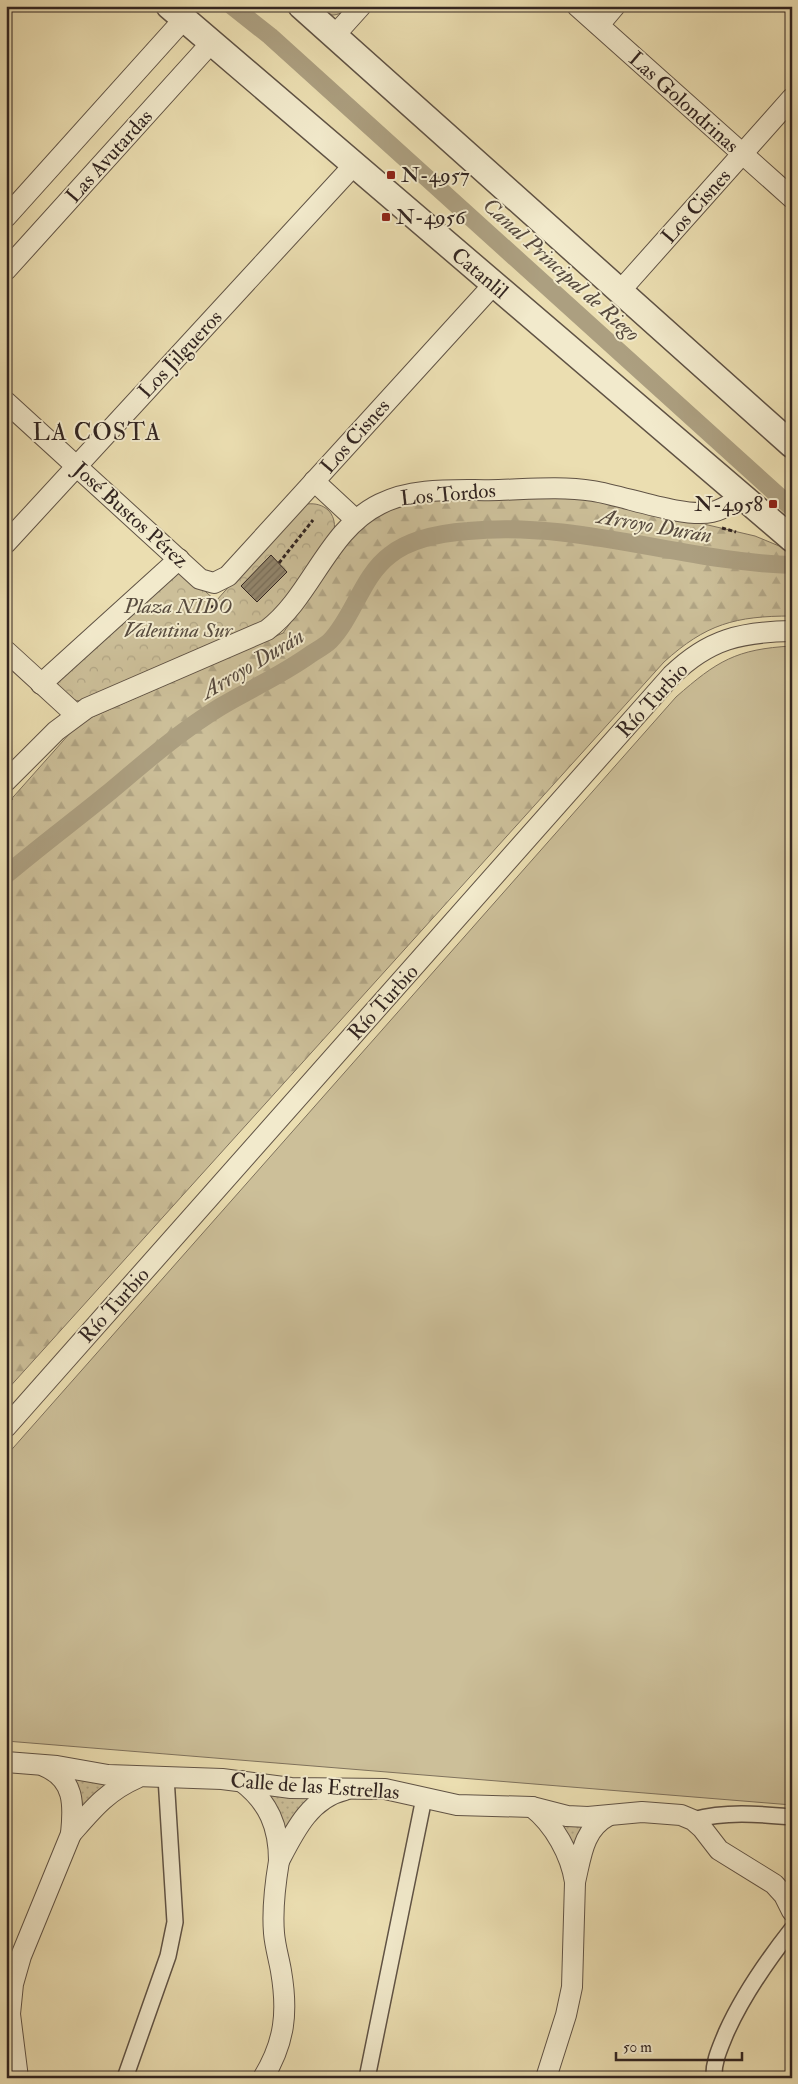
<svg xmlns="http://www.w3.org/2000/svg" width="798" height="2084" viewBox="0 0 798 2084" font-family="'IM FELL Double Pica',serif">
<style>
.grass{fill:#ccbf99;stroke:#7f725d}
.forest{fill:url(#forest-firs);stroke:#7f725d}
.park{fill:url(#park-crowns);stroke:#7f725d}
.garden{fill:url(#garden-dots);stroke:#7f725d}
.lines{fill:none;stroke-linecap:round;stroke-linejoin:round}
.canal{stroke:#ac9f80;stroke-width:18}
.building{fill:url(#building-hatch);stroke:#322521}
.pedestrian-casing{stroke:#605345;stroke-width:18}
.minor-casing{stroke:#605345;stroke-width:22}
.tertiary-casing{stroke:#605345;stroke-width:28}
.path{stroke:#322521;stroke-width:3;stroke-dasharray:4 2.5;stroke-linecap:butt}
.pedestrian{stroke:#f2eacc;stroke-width:15}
.minor{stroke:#f2eacc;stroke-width:20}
.tertiary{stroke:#f2eacc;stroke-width:25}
.poi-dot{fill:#8f2418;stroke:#f2eacc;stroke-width:2}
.labels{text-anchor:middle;stroke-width:4;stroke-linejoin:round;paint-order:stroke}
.street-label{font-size:21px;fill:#322521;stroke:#f2eacc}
.poi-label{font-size:21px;fill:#322521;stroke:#f2eacc;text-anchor:start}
.park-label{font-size:21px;font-style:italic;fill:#584c3f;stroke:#f2eacc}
.water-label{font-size:22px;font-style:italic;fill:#574a3e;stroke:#f2eacc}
.quarter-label{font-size:24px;letter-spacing:1px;fill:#322521;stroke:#f2eacc}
</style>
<defs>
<pattern id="forest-firs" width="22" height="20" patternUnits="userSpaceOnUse" patternTransform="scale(1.25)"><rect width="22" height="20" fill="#ccbf99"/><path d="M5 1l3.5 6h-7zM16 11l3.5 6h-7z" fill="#b0a484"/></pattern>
<pattern id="park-crowns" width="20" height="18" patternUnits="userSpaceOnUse" patternTransform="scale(1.25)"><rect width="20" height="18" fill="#ccbf99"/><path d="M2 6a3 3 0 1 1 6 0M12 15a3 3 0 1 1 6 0" fill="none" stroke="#b0a484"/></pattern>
<pattern id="garden-dots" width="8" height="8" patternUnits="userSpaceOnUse" patternTransform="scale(1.25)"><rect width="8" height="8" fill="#ccbf99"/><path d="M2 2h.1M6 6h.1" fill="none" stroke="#b0a484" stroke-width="1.8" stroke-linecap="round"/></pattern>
<pattern id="building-hatch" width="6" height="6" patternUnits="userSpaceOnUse" patternTransform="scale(1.25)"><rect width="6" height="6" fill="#92856c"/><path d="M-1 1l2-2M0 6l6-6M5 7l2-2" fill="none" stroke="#786d58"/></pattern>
</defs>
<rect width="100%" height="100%" fill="#ebdeb1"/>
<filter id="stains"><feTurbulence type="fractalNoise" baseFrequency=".004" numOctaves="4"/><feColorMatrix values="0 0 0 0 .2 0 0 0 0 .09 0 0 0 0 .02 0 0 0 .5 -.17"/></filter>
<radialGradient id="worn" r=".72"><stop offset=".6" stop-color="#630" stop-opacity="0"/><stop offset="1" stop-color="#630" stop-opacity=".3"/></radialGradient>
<!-- grass -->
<path class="grass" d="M792,646V1805L6,1741V1456L676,697C717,661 736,649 792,646Z"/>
<!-- forest -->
<path class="forest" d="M554,496L601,500L755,536L784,548L792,556V616C735,616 706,624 664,662L6,1391V805L71,732L90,718L283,633L355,532L385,512L419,500Z"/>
<!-- park -->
<g class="park">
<path d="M314,6H350C336,19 328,17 314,6Z"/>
<path d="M307,504C324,502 337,513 334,531L279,608L260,624L80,701C71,701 58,690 57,681L174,571L186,574L216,601L299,508Z"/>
</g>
<!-- garden -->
<g class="garden">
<polygon points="72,1778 111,1784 79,1815"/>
<polygon points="320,1795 284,1840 268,1796"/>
<polygon points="556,1824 586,1826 573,1858"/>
</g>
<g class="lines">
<!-- canal -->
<g class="canal">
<polyline points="232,6 270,36 792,508"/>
<path d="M6,875C39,847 74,821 107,794C143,764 179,732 220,707C250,689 282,675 311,654C317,650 325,646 330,641C354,616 362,576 390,555C411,538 442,533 468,531C578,520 683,562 792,565"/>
</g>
</g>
<!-- building -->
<polygon class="building" points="271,555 287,572 257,602 241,586"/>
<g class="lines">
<!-- pedestrian casing -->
<g class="pedestrian-casing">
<g id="pedestrian">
<path d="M693,1820C726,1811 758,1814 792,1817"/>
<polyline points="125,2078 168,1956 175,1922 166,1777"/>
<polyline points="367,2078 424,1798"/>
<path d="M714,2078C713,2062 720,2048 726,2033C743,1995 766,1962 792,1929"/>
</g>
</g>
<!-- minor casing -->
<g class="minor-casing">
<g id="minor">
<polyline points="577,6 792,198"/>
<polyline points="599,25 615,6"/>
<polyline points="334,36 361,6"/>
<polyline points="6,217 184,19"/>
<polyline points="6,270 212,42"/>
<polyline points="620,291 792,98"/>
<polyline points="6,402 200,579 214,583 228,576 494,284"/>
<polyline points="314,481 356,520"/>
<polyline points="6,543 354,165"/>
<polyline points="6,651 76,715"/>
<polyline points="41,684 179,559"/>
<path d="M6,781L56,731L87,708L267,630C312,596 327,530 380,504C415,486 460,491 499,490C530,489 562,486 593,491C625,496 682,518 712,512C723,510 733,502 742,497"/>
<path d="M6,1427L672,675C709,639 741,632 792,631"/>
<polyline points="6,1762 57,1766 108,1775 222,1779 291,1788 385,1789 457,1805 532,1807 567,1816 588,1817 642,1812 681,1815 693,1820 702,1828 719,1850 774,1884 784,1895 792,1911"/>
<path d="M44,1766C75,1779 74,1805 71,1834C92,1810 107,1791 137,1778"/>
<path d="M241,1781C269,1802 279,1827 279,1861C294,1832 310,1798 345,1790"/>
<path d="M532,1807C554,1824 571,1855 575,1882C581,1857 583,1829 608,1816"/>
<polyline points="18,2078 10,2014 13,1984 21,1956 71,1834"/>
<path d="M263,2078C285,2042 288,2012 281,1971C279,1959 275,1946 274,1933C272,1909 275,1885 279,1861"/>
<polyline points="546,2078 566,2015 572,1987 575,1882"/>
</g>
</g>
<!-- tertiary casing -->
<g class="tertiary-casing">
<g id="tertiary">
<polyline points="169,6 792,539"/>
<polyline points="301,6 792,445"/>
</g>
</g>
<!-- path -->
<g class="path">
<polyline points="722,528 736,532"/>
<polyline points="279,563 313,520"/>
<polyline points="201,599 210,607 218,606 225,598"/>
<polyline points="6,805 12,798"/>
</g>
<!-- pedestrian -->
<use href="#pedestrian" class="pedestrian"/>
<!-- minor -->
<use href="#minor" class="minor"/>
<!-- tertiary -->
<use href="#tertiary" class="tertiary"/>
</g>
<!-- markers -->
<g class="poi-dot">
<rect x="386" y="170" width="10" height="10" rx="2.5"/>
<rect x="381" y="212" width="10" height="10" rx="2.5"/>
<rect x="768" y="499" width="10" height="10" rx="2.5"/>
</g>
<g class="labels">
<!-- street labels -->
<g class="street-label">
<text transform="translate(684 102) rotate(42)" y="7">Las Golondrinas</text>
<text transform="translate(109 156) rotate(-48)" y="7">Las Avutardas</text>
<text transform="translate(696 206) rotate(-48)" y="7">Los Cisnes</text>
<text transform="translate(480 273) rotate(40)" y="7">Catanlil</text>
<text transform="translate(180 354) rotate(-47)" y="7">Los Jilgueros</text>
<text transform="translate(355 436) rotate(-48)" y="7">Los Cisnes</text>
<text transform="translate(448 494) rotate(-5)" y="7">Los Tordos</text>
<text transform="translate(131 515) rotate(42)" y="7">José Bustos Pérez</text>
<text transform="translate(652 700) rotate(-47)" y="7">Río Turbio</text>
<text transform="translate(383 1002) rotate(-48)" y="7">Río Turbio</text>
<text transform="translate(114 1305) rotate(-48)" y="7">Río Turbio</text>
<text transform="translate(315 1786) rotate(4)" y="7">Calle de las Estrellas</text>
</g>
<!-- poi labels -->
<g class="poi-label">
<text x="401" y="182">N-4957</text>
<text x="396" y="224">N-4956</text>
<text x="763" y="511" text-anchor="end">N-4958</text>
</g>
<!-- park labels -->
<g class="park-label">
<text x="178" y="613">Plaza NIDO<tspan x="178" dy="24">Valentina Sur</tspan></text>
</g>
<!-- water labels -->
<g class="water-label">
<text transform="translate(562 269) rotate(42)" y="8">Canal Principal de Riego</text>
<text transform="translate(655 525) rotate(10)" y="8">Arroyo Durán</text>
<text transform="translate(252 663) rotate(-31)" y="8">Arroyo Durán</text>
</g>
<!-- quarter labels -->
<g class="quarter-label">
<text x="97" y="440">LA COSTA</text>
</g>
</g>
<!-- margin -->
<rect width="798" height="2084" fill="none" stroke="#ebdeb1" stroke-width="25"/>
<rect x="8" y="8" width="783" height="2069" fill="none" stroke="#322521" stroke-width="2.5"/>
<rect x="12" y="12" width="773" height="2059" fill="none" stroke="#322521"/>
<!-- scale -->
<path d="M616 2052v8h126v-8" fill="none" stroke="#322521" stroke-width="2.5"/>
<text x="623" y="2052" font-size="15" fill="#322521" stroke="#f2eacc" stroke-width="4" paint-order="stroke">50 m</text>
<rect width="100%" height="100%" filter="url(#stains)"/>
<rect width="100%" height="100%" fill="url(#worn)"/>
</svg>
